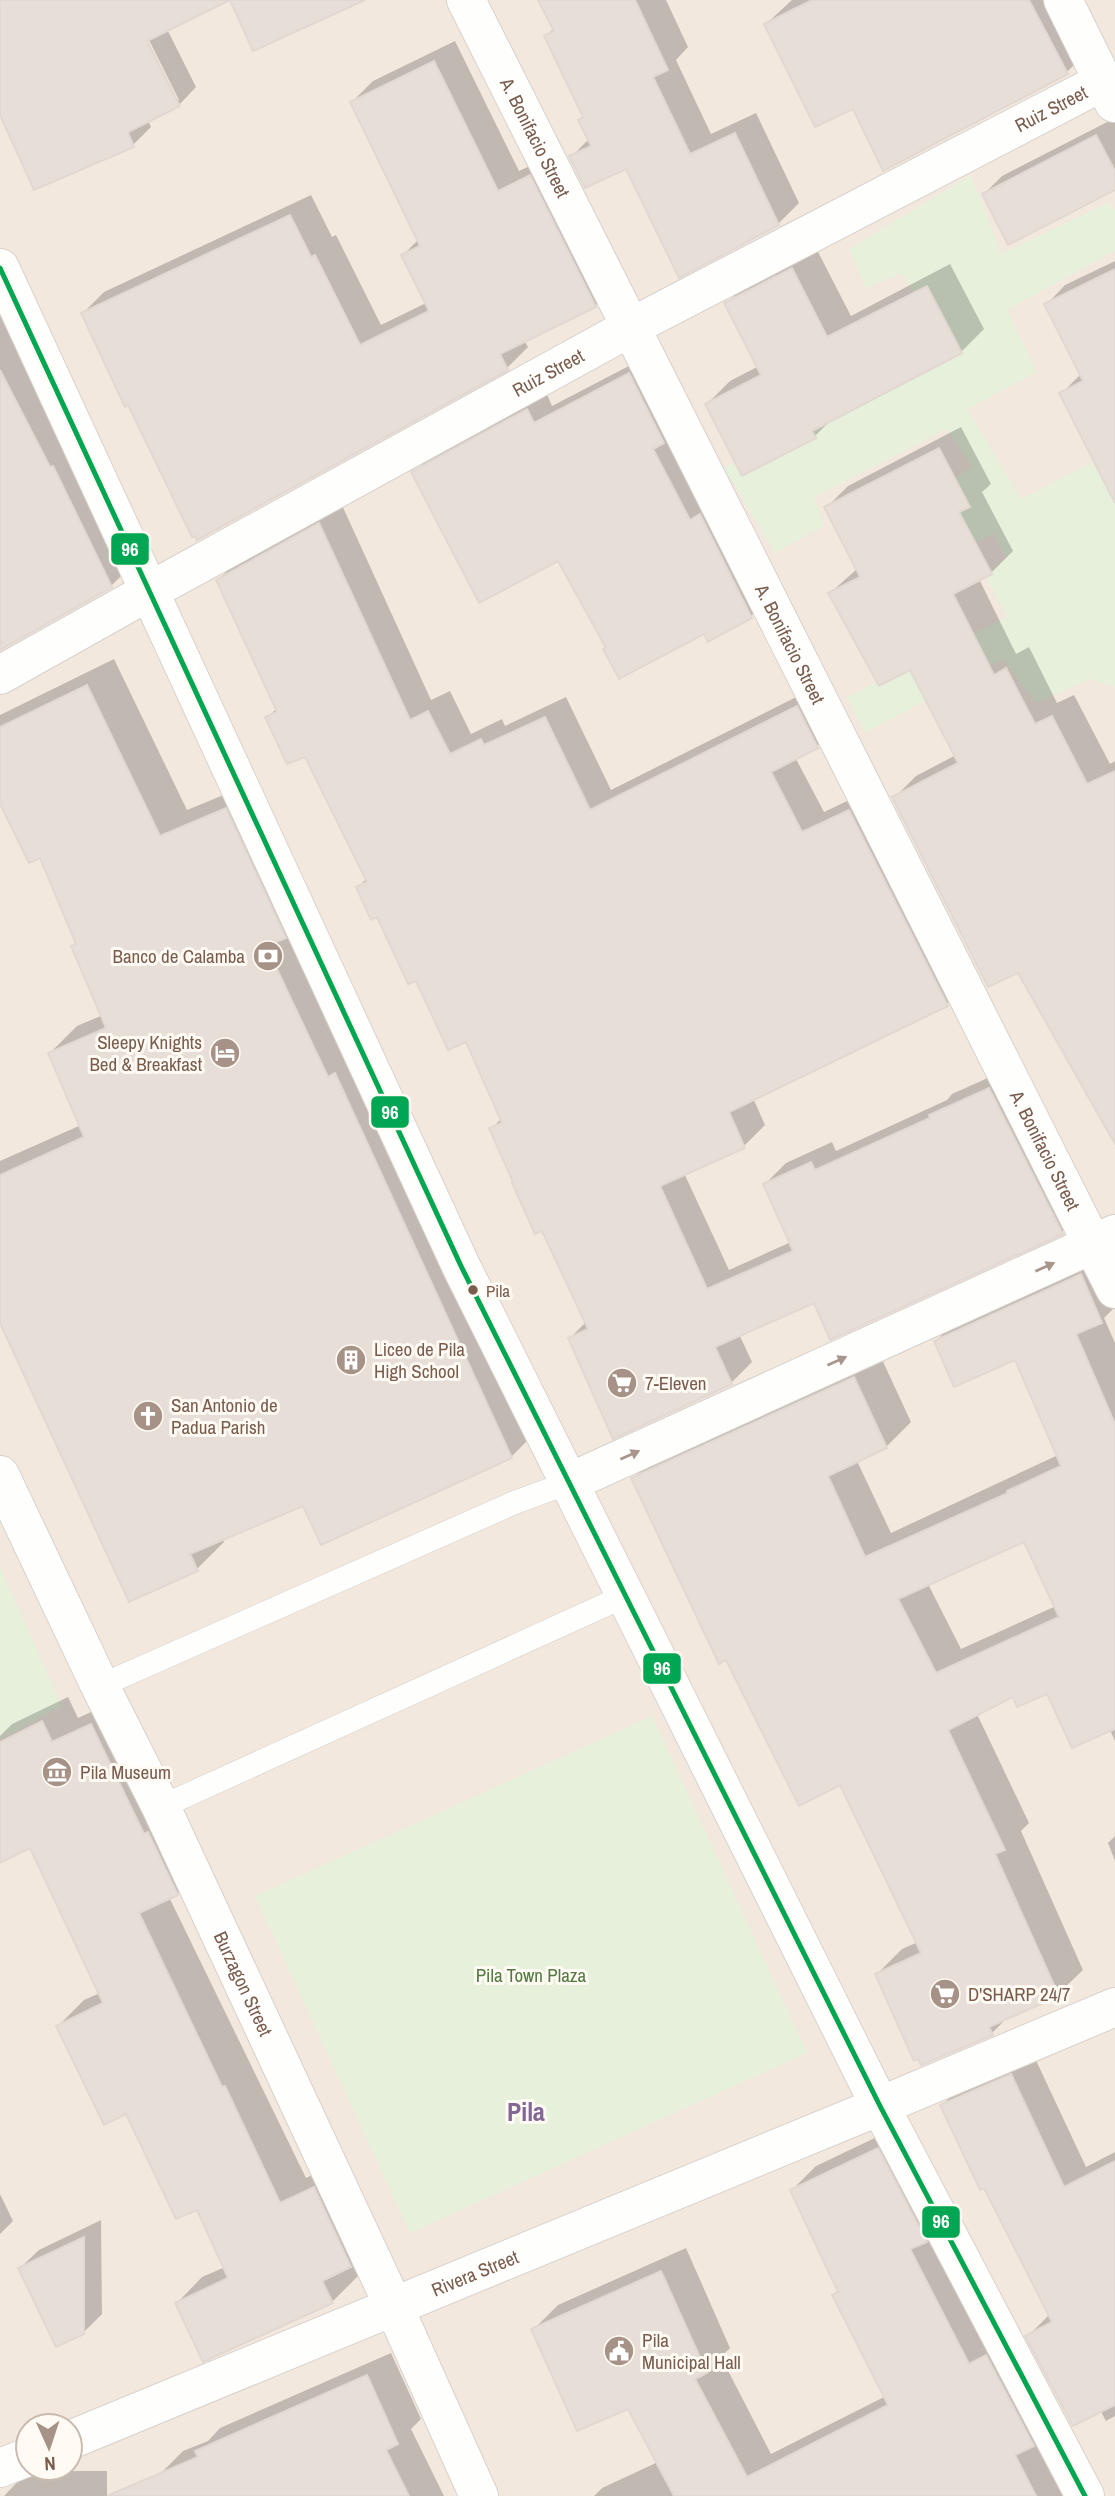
<svg xmlns="http://www.w3.org/2000/svg" width="1115" height="2496" viewBox="0 0 1115 2496" font-family="'Archivo Narrow',sans-serif">
<style>
.residential{fill:#f2e8de;fill-rule:evenodd}
.green{fill:#e7f0db}
.shadow{fill:#0003;fill-rule:evenodd}
.building{fill:#e6ded7;stroke:#e2d8d2;stroke-width:2;fill-rule:evenodd}
.lines{fill:none;stroke-linecap:round;stroke-linejoin:round}
.lane-casing{stroke:#d7d1cb;stroke-width:24}
.street-casing{stroke:#d7d1cb;stroke-width:40}
.secondary-casing{stroke:#d9d2cb;stroke-width:40}
.lane{stroke:#fefefd;stroke-width:23}
.street{stroke:#fefefd;stroke-width:38}
.secondary{stroke:#fefefd;stroke-width:38}
.bus-1-casing{stroke:#fffaf3;stroke-width:10}
.bus-1{stroke:#00a651;stroke-width:5}
.oneway{fill:#a8958b}
.bus-dot{fill:#7a5c4d;stroke:#fffaf3;stroke-width:2.5}
.labels{text-anchor:middle;stroke-width:6;stroke-linejoin:round;paint-order:stroke}
.bus-label{font-size:17px;fill:#7a5c4d;stroke:#fffaf3;text-anchor:start}
.street-label{font-size:19px;fill:#7a5c4d;stroke:#fffaf3}
.poi-label{font-size:19px;fill:#7a5c4d;stroke:#fffaf3;text-anchor:start}
.park-label{font-size:19px;fill:#537a41;stroke:#fffaf3}
.district-label{font-size:26px;font-weight:bold;fill:#846695;stroke:#fffaf3}
.line-badge{stroke:#fffaf3;stroke-width:2.5}
.badge-label{font-size:19px;text-anchor:middle;font-weight:bold;fill:#fff}
</style>
<rect width="100%" height="100%" fill="#f9f5f0"/>
<!-- residential -->
<path class="residential" d="M0,0H1115V2496H0ZM28,2426H70V2468H28Z"/>
<!-- green -->
<g class="green">
<polygon points="971,175 1001,254 1110,202 1115,211 1115,251 1007,310 1037,372 967,409 1021,499 1115,451 1115,687 1090,679 1036,703 1003,659 865,733 847,697 1007,617 986,577 1006,558 994,534 965,547 935,489 973,467 946,429 815,497 823,526 775,553 724,468 948,349 902,273 866,288 849,249"/>
<polygon points="0,1567 62,1706 0,1739"/>
<polygon points="652,1716 807,2053 410,2233 255,1896"/>
</g>
<!-- shadow -->
<g class="shadow">
<path d="M0,0H227L167,29L196,87L179,105L148,120L151,127L133,145L0,111ZM145,32L179,100H175L142,34Z"/>
<polygon points="539,0 666,0 688,47 676,60 711,134 756,113 799,203 778,224 627,167 571,157 589,139 584,116 546,36 554,28"/>
<polygon points="792,0 1062,0 1088,51 1067,72 854,106 766,24"/>
<polygon points="455,41 519,171 551,156 616,285 595,306 524,340 528,347 507,368 83,313 104,292 311,195 332,237 336,235 381,325 426,303 403,255 419,239 352,102 373,81"/>
<polygon points="1115,118 1115,188 984,194 1002,176"/>
<polygon points="815,246 851,316 950,264 984,329 961,352 834,417 815,436 707,404 730,381 759,366 726,304 749,281"/>
<polygon points="1115,261 1115,444 1061,394 1081,374 1047,304 1065,285"/>
<polygon points="0,283 132,565 111,586 0,646"/>
<polygon points="648,356 770,598 751,616 708,639 704,632 607,647 558,559 414,473 432,454 546,392 552,406"/>
<polygon points="961,427 991,484 982,492 1013,551 991,573 979,579 1016,654 1029,647 1057,703 1074,695 1110,764 1115,761 1115,1140 1019,970 894,798 916,776 956,755 911,668 830,593 857,569 826,508 848,486"/>
<polygon points="341,503 431,700 450,691 471,734 502,719 505,726 566,697 611,790 818,686 838,725 817,746 795,757 824,812 870,790 968,983 947,1004 753,1098 765,1125 744,1146 684,1173 729,1270 791,1242 765,1184 786,1163 832,1142 836,1151 947,1100 952,1094 1010,1068 1083,1211 1062,1232 815,1301 739,1334 752,1362 731,1383 570,1338 586,1322 543,1229 491,1129 502,1118 466,1040 417,978 358,887 367,878 306,754 267,718 277,708 218,580 239,559"/>
<polygon points="114,659 187,810 253,783 538,1430 511,1457 304,1504 222,1539 224,1542 197,1569 0,1319 0,1161 81,1125 50,1053 77,1026 103,1015 73,946 77,942 41,856 0,800 0,715"/>
<path d="M1106,1250L1115,1307L1104,1318L1115,1343V1741L1110,1730L1048,1692L1014,1695L977,1714L1029,1823L1021,1831L1083,1970L1058,1994L1008,2017L992,2033L877,1974L902,1949L918,1942L841,1782L633,1479L658,1454L879,1353L911,1422L886,1447L857,1461L891,1533L1058,1455L1016,1358L936,1341L961,1316ZM1025,1540L1056,1606L961,1649L928,1584Z"/>
<polygon points="68,1697 78,1718 117,1700 203,1868 177,1894 169,1897 306,2178 340,2162 376,2240 352,2264 358,2276 332,2302 177,2303 202,2277 225,2267 198,2207 58,2026 84,2000 100,1993 31,1846 0,1861 0,1736 12,1724"/>
<polygon points="1115,1836 1115,1861 1108,1843"/>
<polygon points="1033,2054 1086,2167 1115,2152 1115,2416 1106,2421 1100,2410 1028,2336 1050,2314 942,2105 963,2084"/>
<polygon points="902,2125 1072,2496 594,2496 602,2488 658,2462 629,2406 533,2330 558,2305 686,2248 730,2348 721,2357 771,2454 886,2396 834,2295 839,2290 792,2190 816,2166"/>
<polygon points="0,2194 13,2221 0,2234"/>
<polygon points="101,2220 102,2314 83,2333 20,2268 39,2250"/>
<polygon points="391,2353 421,2419 411,2429 444,2496 131,2496 160,2474 183,2451 208,2441 220,2428"/>
<polygon points="28,2471 107,2471 107,2496 4,2496"/>
</g>
<!-- building -->
<g class="building">
<polygon points="0,0 365,0 253,51 230,0 147,41 180,106 128,132 134,147 34,190 0,115"/>
<polygon points="538,0 635,0 668,70 653,77 690,154 735,133 779,225 679,278 626,169 585,188 569,156 591,146 578,120 583,117 544,36 554,31"/>
<polygon points="812,0 1029,0 1068,74 883,171 853,109 815,127 764,24"/>
<polygon points="434,61 498,191 530,175 596,307 500,354 508,370 197,540 195,536 192,537 128,405 125,407 81,313 290,215 311,257 315,255 360,345 429,311 401,255 420,246 350,102"/>
<polygon points="1096,135 1115,171 1115,190 1008,245 982,194"/>
<polygon points="792,268 827,337 927,286 962,353 812,431 816,438 742,476 705,404 761,375 724,303"/>
<polygon points="1115,269 1115,503 1059,393 1083,381 1044,304"/>
<polygon points="0,370 50,467 53,466 112,587 0,650"/>
<polygon points="629,373 664,443 653,449 690,520 700,514 752,618 708,642 704,634 619,679 603,649 606,648 558,561 479,603 411,472 527,409 534,423"/>
<polygon points="939,448 970,507 959,512 992,574 953,594 994,675 1006,668 1035,724 1052,716 1087,784 1115,771 1115,1144 1018,973 988,987 892,797 958,763 910,670 879,686 828,593 860,577 824,507"/>
<polygon points="319,523 410,720 428,711 450,754 481,739 484,745 545,717 590,810 797,706 818,748 771,772 802,832 849,810 948,1006 729,1112 745,1148 660,1186 707,1289 793,1251 763,1184 811,1162 815,1170 930,1118 929,1115 989,1088 1063,1234 830,1340 814,1303 715,1347 732,1384 613,1439 568,1338 588,1329 542,1231 535,1234 512,1183 513,1182 489,1128 502,1123 466,1042 448,1050 416,981 408,984 377,917 371,920 356,887 367,882 305,757 287,764 265,717 277,712 216,580"/>
<polygon points="87,685 160,836 226,808 286,938 266,946 328,1077 335,1073 512,1458 321,1545 303,1506 190,1554 198,1571 129,1602 0,1323 0,1175 84,1137 48,1053 106,1028 71,946 76,944 40,858 29,863 0,804 0,727"/>
<path d="M1081,1274L1102,1323L1076,1334L1115,1424V1729L1072,1748L1047,1694L1017,1707L1013,1697L948,1730L1005,1850L995,1854L1059,1996L989,2027L993,2035L921,2065L918,2059L914,2061L875,1974L921,1953L840,1785L799,1806L726,1660L719,1664L631,1478L854,1377L887,1448L828,1476L865,1557L1008,1493L1007,1491L1061,1466L1015,1360L954,1387L934,1341ZM1024,1542L1059,1617L936,1673L898,1599Z"/>
<polygon points="42,1721 52,1742 91,1724 144,1834 148,1832 178,1895 139,1913 222,2087 225,2086 280,2203 314,2187 351,2267 322,2281 333,2303 203,2362 175,2303 228,2278 197,2210 176,2219 126,2114 104,2125 56,2026 103,2003 30,1848 0,1863 0,1742"/>
<polygon points="1011,2074 1064,2187 1115,2161 1115,2405 1073,2426 1025,2336 1052,2322 984,2188 980,2190 940,2105"/>
<polygon points="878,2148 927,2242 910,2249 969,2364 986,2355 1034,2446 1015,2455 1036,2496 674,2496 628,2409 577,2431 531,2329 661,2271 707,2373 695,2379 747,2477 888,2405 832,2295 838,2292 790,2190"/>
<polygon points="84,2237 84,2334 56,2347 18,2268"/>
<polygon points="367,2375 398,2444 386,2450 409,2496 107,2496 198,2457 195,2451"/>
</g>
<g class="lines">
<!-- lane casing -->
<g class="lane-casing">
<g id="lane">
<polyline points="100,1686 516,1502 568,1483"/>
<polyline points="161,1807 625,1596"/>
</g>
</g>
<!-- street casing -->
<g class="street-casing">
<g id="street">
<path id="s1" d="M466,0L1115,1289"/>
<polyline points="1063,0 1114,103"/>
<path id="s2" d="M0,675L148,592L631,327L1104,81"/>
<path id="s3" d="M0,1475L100,1686L161,1807L394,2307L479,2496"/>
<polyline points="568,1483 1115,1234"/>
<path id="s4" d="M70,2440L880,2106"/>
<polyline points="0,2468 28,2457"/>
</g>
</g>
<!-- secondary casing -->
<g class="secondary-casing">
<g id="secondary">
<polyline points="0,268 461,1266 880,2106 1085,2496"/>
<polyline points="880,2106 1115,2007"/>
</g>
</g>
<!-- lane -->
<use href="#lane" class="lane"/>
<!-- street -->
<use href="#street" class="street"/>
<!-- secondary -->
<use href="#secondary" class="secondary"/>
<!-- bus-1 casing -->
<g class="bus-1-casing">
<polyline id="bus-1" points="0,268 461,1266 880,2106 1085,2496"/>
</g>
<!-- bus-1 -->
<use href="#bus-1" class="bus-1"/>
</g>
<!-- one-way arrows -->
<defs><path id="oneway-solid" d="M-6-.8H1V-3.2L6.5 0L1 3.2V.8H-6Z" transform="scale(1.75)"/></defs>
<g class="oneway">
<use href="#oneway-solid" transform="translate(1045 1267) rotate(-24)"/>
<use href="#oneway-solid" transform="translate(837 1361) rotate(-24)"/>
<use href="#oneway-solid" transform="translate(630 1455) rotate(-24)"/>
</g>
<!-- icons -->
<defs>
<g id="bank-disc" transform="scale(1.575)"><circle r="9.5" fill="#a69286" stroke="#fffaf3"/><path d="M-6-4H6V4H-6ZM0-2.3a2.3 2.3 0 1 0 0 4.6a2.3 2.3 0 1 0 0-4.6Z" fill="#fff"/></g>
<g id="hotel-disc" transform="scale(1.575)"><circle r="9.5" fill="#a69286" stroke="#fffaf3"/><path d="M-6-4.5h1.5V1H6V5H4.5V3h-9V5H-6ZM-4 0a1.8 1.8 0 1 1 3.6 0ZM.5 0V-2.5h3Q6-2.5 6 0Z" fill="#fff"/></g>
<g id="building-disc" transform="scale(1.575)"><circle r="9.5" fill="#a69286" stroke="#fffaf3"/><path d="M-4-6H4V6H1V3H-1V6H-4ZM-2.5-4.3h1.7v1.8h-1.7ZM.8-4.3h1.7v1.8H.8ZM-2.5-1h1.7V.8h-1.7ZM.8-1h1.7V.8H.8Z" fill="#fff"/></g>
<g id="supermarket-disc" transform="scale(1.575)"><circle r="9.5" fill="#a69286" stroke="#fffaf3"/><path d="M-6-5.5h2.5l.6 2H6L4.5 2H-2.5L-4.4-4H-6ZM-1.5 3.2a1.3 1.3 0 1 0 .1 0ZM3 3.2a1.3 1.3 0 1 0 .1 0Z" fill="#fff"/></g>
<g id="church-disc" transform="scale(1.575)"><circle r="9.5" fill="#a69286" stroke="#fffaf3"/><path d="M-1.2-6h2.4v3.5h3.3v2.4h-3.3V6h-2.4V-.1h-3.3v-2.4h3.3Z" fill="#fff"/></g>
<g id="museum-disc" transform="scale(1.575)"><circle r="9.5" fill="#a69286" stroke="#fffaf3"/><path d="M0-6L6-3V-2H-6V-3ZM-5-1h2V3h-2ZM-1-1h2V3h-2ZM3-1h2V3H3ZM-6 4H6V6H-6Z" fill="#fff"/></g>
<g id="civic-disc" transform="scale(1.575)"><circle r="9.5" fill="#a69286" stroke="#fffaf3"/><path d="M-.6-6.5H3V-4.5H.6V-3L4-1V1h2V6H-6V1h2V-1L-.6-3ZM-1.2 2.5V6h2.4V2.5Z" fill="#fff"/></g>
</defs>
<g fill-rule="evenodd">
<use href="#bank-disc" x="268" y="956"/>
<use href="#hotel-disc" x="225" y="1053"/>
<use href="#building-disc" x="351" y="1360"/>
<use href="#supermarket-disc" x="622" y="1383"/>
<use href="#church-disc" x="148" y="1416"/>
<use href="#museum-disc" x="57" y="1772"/>
<use href="#supermarket-disc" x="945" y="1994"/>
<use href="#civic-disc" x="619" y="2351"/>
</g>
<!-- markers -->
<circle class="bus-dot" cx="473" cy="1290" r="6"/>
<g class="labels">
<!-- bus labels -->
<g class="bus-label">
<text x="486" y="1297">Pila</text>
</g>
<!-- street labels -->
<g class="street-label">
<text dy="7" stroke="none"><textPath href="#s2" startOffset="1194">Ruiz Street</textPath></text>
<text dy="7" stroke="none"><textPath href="#s1" startOffset="154">A. Bonifacio Street</textPath></text>
<text dy="7" stroke="none"><textPath href="#s2" startOffset="626">Ruiz Street</textPath></text>
<text dy="7" stroke="none"><textPath href="#s1" startOffset="721">A. Bonifacio Street</textPath></text>
<text dy="7" stroke="none"><textPath href="#s1" startOffset="1288">A. Bonifacio Street</textPath></text>
<text dy="7" stroke="none"><textPath href="#s3" startOffset="564">Burzagon Street</textPath></text>
<text dy="7" stroke="none"><textPath href="#s4" startOffset="438">Rivera Street</textPath></text>
</g>
<!-- poi labels -->
<g class="poi-label">
<text x="245" y="963" text-anchor="end">Banco de Calamba</text>
<text x="202" y="1049" text-anchor="end">Sleepy Knights<tspan x="202" dy="22">Bed &amp; Breakfast</tspan></text>
<text x="374" y="1356">Liceo de Pila<tspan x="374" dy="22">High School</tspan></text>
<text x="645" y="1390">7-Eleven</text>
<text x="171" y="1412">San Antonio de<tspan x="171" dy="22">Padua Parish</tspan></text>
<text x="80" y="1779">Pila Museum</text>
<text x="968" y="2001">D'SHARP 24/7</text>
<text x="642" y="2347">Pila<tspan x="642" dy="22">Municipal Hall</tspan></text>
</g>
<!-- park labels -->
<g class="park-label">
<text x="531" y="1982">Pila Town Plaza</text>
</g>
<!-- district labels -->
<g class="district-label">
<text x="526" y="2121">Pila</text>
</g>
</g>
<g class="line-badge">
<rect x="110" y="532" width="40" height="34" rx="7" fill="#00a651"/>
<rect x="370" y="1095" width="40" height="34" rx="7" fill="#00a651"/>
<rect x="642" y="1652" width="40" height="33" rx="7" fill="#00a651"/>
<rect x="921" y="2205" width="40" height="34" rx="7" fill="#00a651"/>
</g>
<g class="badge-label">
<text x="130" y="556">96</text>
<text x="390" y="1119">96</text>
<text x="662" y="1675">96</text>
<text x="941" y="2228">96</text>
</g>
<!-- north arrow -->
<g transform="translate(49 2447) rotate(177)"><circle r="33" fill="#fffaf3" stroke="#cabbb1" stroke-width="2"/>
<path d="M0-5L12 26L0 18L-12 26Z" fill="#a69286"/>
<text y="-10" font-size="19" font-weight="bold" text-anchor="middle" fill="#7a5c4d">N</text>
</g>
</svg>
